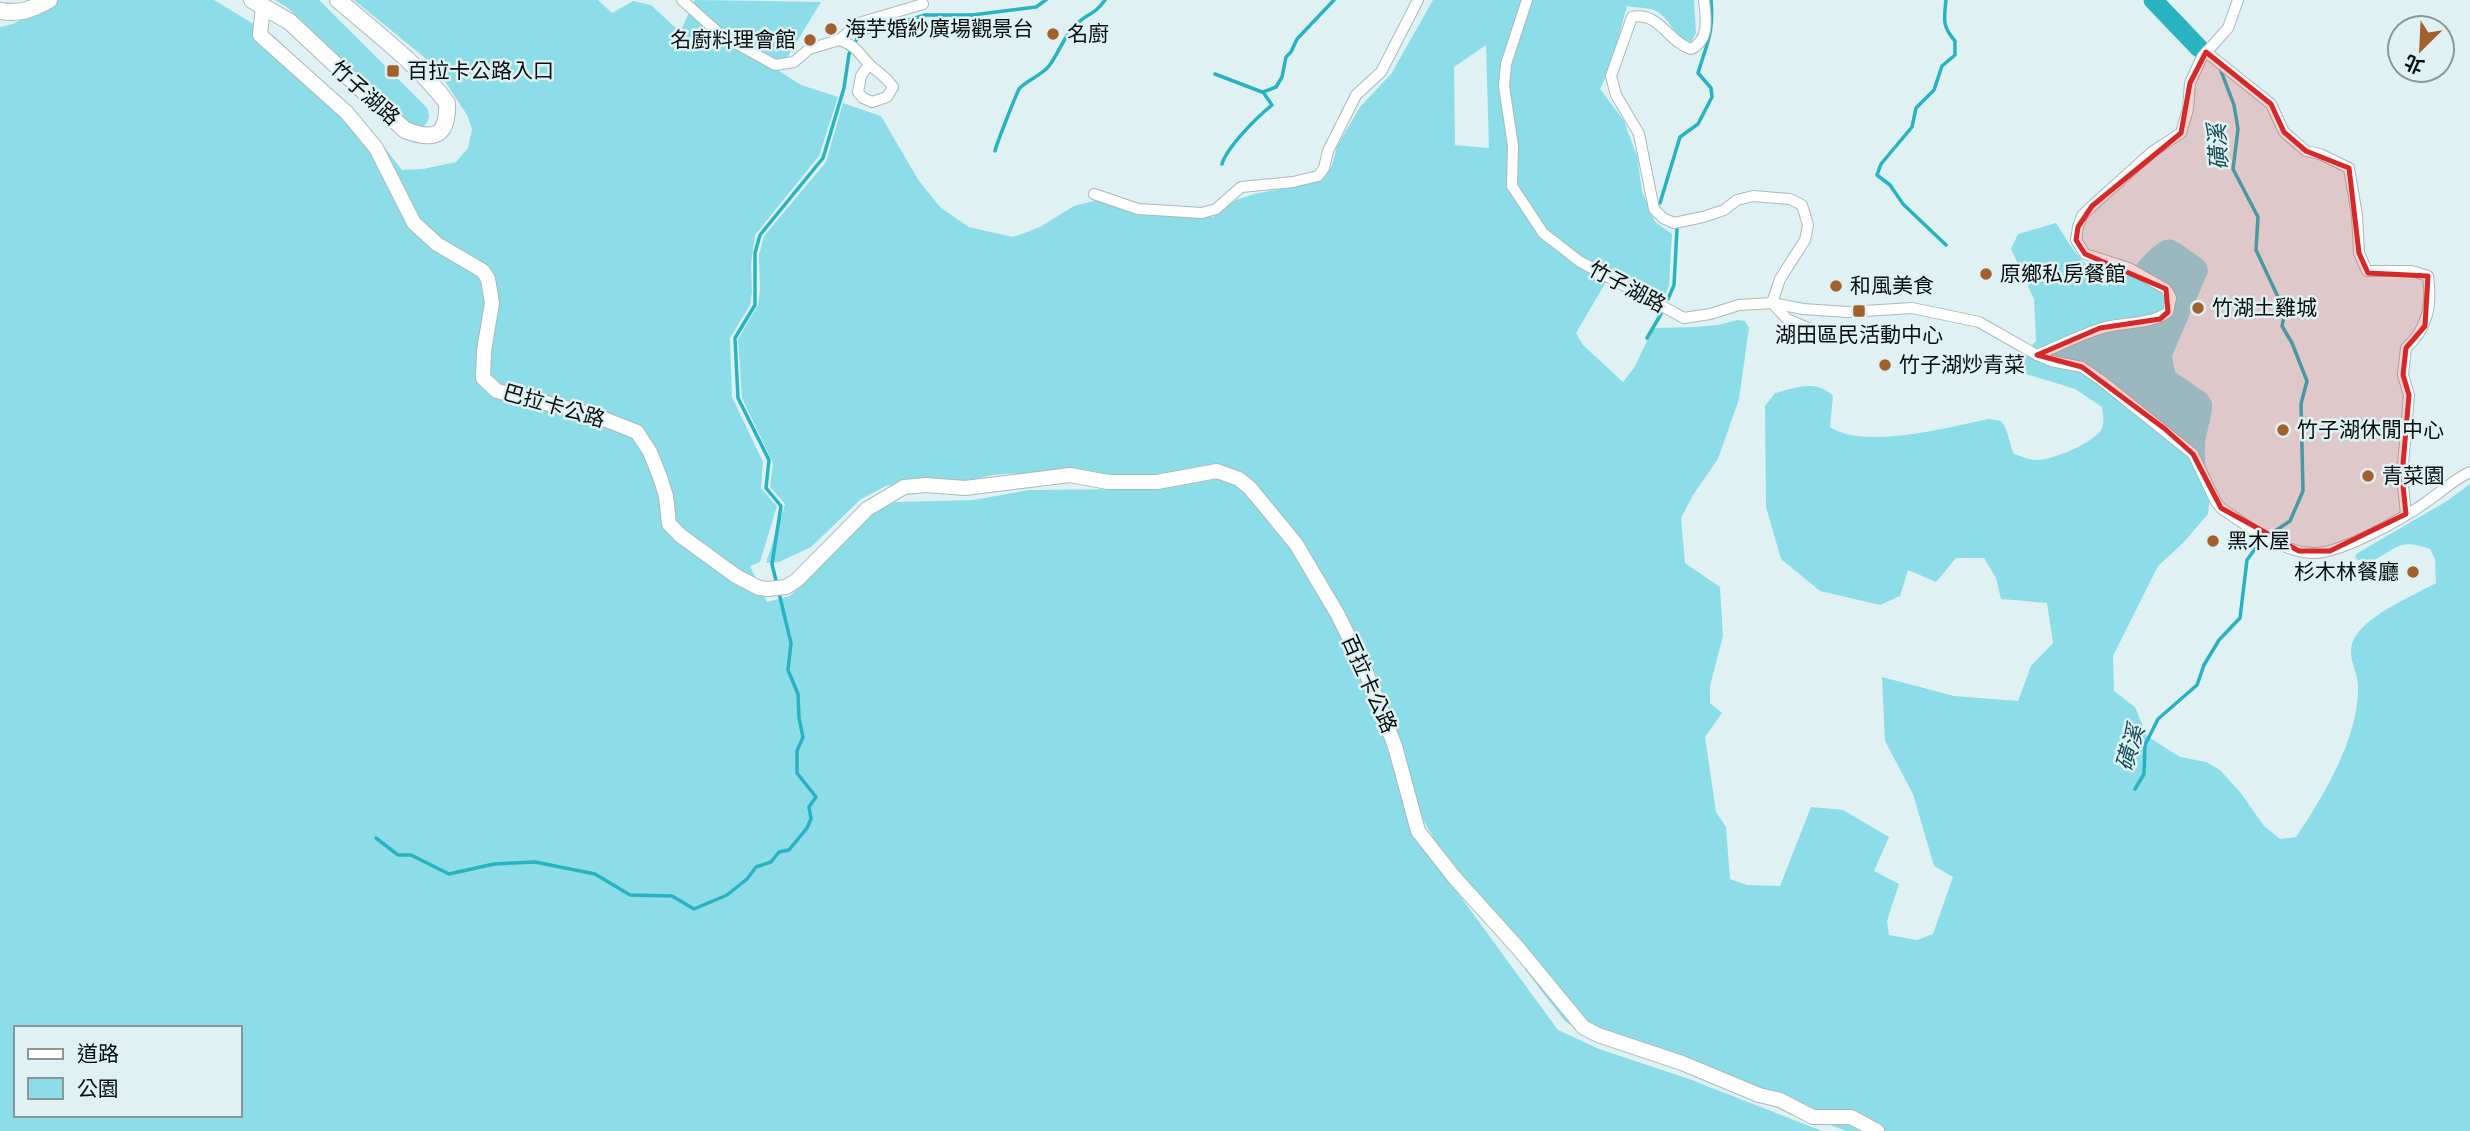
<svg xmlns="http://www.w3.org/2000/svg" width="2470" height="1131" viewBox="0 0 2470 1131" font-family="Barlow,'Noto Sans TC',sans-serif">
<style>
.green{fill:#8cdde7;fill-rule:evenodd}
.lines{fill:none;stroke-linecap:round;stroke-linejoin:round}
.stream{stroke:#29b3c1;stroke-width:3.5}
.river{stroke:#29b3c1;stroke-width:19}
.minor-casing{stroke:#a9b9bb;stroke-width:12}
.secondary-casing{stroke:#a9b9bb;stroke-width:16}
.primary-casing{stroke:#a9b9bb;stroke-width:18}
.minor{stroke:#fff;stroke-width:10}
.secondary{stroke:#fff;stroke-width:14}
.primary{stroke:#fff;stroke-width:16}
.marked{fill:#d62828;fill-opacity:0.2;stroke:#d62828;stroke-width:5;stroke-linejoin:round}
.poi-dot{fill:#a2602d;stroke:#e0f1f3;stroke-width:2.5}
.labels{text-anchor:middle;stroke-width:5;stroke-linejoin:round;paint-order:stroke}
.poi-label{font-size:21px;fill:#090f0f;stroke:#e0f1f3;text-anchor:start}
.street-label{font-size:21px;fill:#090f0f;stroke:#e0f1f3}
.water-label{font-size:23px;font-style:italic;fill:#144c52;stroke:#e0f1f3}
</style>
<rect width="100%" height="100%" fill="#e0f1f3"/>
<!-- green -->
<g class="green">
<path d="M57,0H214L275,37L377,138L402,170L423,169L456,162L468,148L472,129L467,115L435,66L354,0H598L612,13L633,1L651,5L680,32L695,0L821,2L779,71L801,85L838,97L819,156L755,235L751,264L752,292L750,305L730,338L732,397L763,462L761,488L777,506L760,562L750,566L767,602L790,596L876,511L896,502L973,500L1029,490L1135,489L1219,478L1245,489L1283,535L1332,614L1367,688L1406,806L1455,889L1558,1030L1599,1049L1689,1079L1822,1131H0V27L13,24ZM16,1028H240V1115H16Z"/>
<path d="M275,0H319L427,108C430,115 430,120 424,126H405L323,42L288,8Z"/>
<path d="M1433,0H1694L1696,33L1691,42C1674,38 1670,18 1656,11C1649,7 1635,8 1627,6L1610,68L1600,89L1624,121L1637,156L1642,191L1655,222L1672,234L1669,285L1665,297L1661,300L1626,279L1606,282L1576,333L1583,345L1623,382L1634,368L1653,328L1695,327L1718,325L1737,320L1745,321L1749,328L1739,399L1718,459L1693,495L1681,518L1685,563L1720,587L1723,636L1710,686V703L1722,713L1705,737L1716,812L1726,827L1730,879L1747,885L1780,886L1811,807L1843,810L1889,837L1874,871L1899,884L1887,921L1889,935L1917,940L1933,934L1953,877L1934,866L1913,794L1885,741L1882,677L1954,696L2018,701L2031,666L2053,643L2047,603L2001,599L1996,578L1984,558H1956L1936,582L1908,570L1900,596L1880,605L1820,591L1781,559L1766,507L1765,406L1775,393C1796,388 1816,379 1833,396L1830,427C1863,450 1950,427 1989,419L2001,421C2009,430 2009,444 2014,454C2021,456 2029,460 2036,460C2051,461 2093,443 2101,430C2105,423 2103,414 2102,407L2075,389L2026,374L2019,367L2013,354L2024,353L2036,341L2034,299L2011,249L2018,234L2056,223C2073,249 2090,284 2127,276C2137,265 2156,236 2173,240C2179,242 2186,248 2192,252C2200,258 2208,261 2208,272L2172,356L2175,372L2207,394L2212,402V411L2205,442V464L2212,480L2208,514L2184,542L2158,566L2113,656L2114,691L2135,707L2147,736L2180,757L2206,762L2220,770L2240,792L2264,826L2280,839L2296,837C2323,797 2358,739 2358,689C2359,671 2344,655 2355,637C2369,614 2412,596 2436,583L2435,559L2430,549C2421,546 2412,543 2402,545C2386,549 2372,570 2355,558L2356,554L2447,501L2470,484V1131H1846L1576,1029L1565,1021L1543,993L1457,876L1415,807L1328,588L1229,471L1110,479L1053,471L992,475L968,481L921,479L886,486L861,499L811,547L779,562L766,563L785,504L770,487L773,463L742,398L738,339L758,305L760,290L759,255L764,236L826,162L843,103L881,116L919,181L941,208L969,227L1013,237L1040,227L1074,206L1105,198L1164,214L1213,217L1236,200L1254,194L1312,183L1325,177L1332,165L1337,146L1360,107L1391,74ZM1486,45L1489,148L1455,145L1454,67Z"/>
</g>
<g class="lines">
<!-- stream -->
<g class="stream">
<polyline points="2221,71 2234,105 2238,129 2233,169 2258,217 2256,250 2285,312 2282,326 2292,343 2307,381 2301,404 2303,491 2290,521 2275,531"/>
<polyline points="1215,74 1262,92"/>
<path d="M995,151C996,145 1016,95 1019,89C1025,81 1041,76 1049,66C1060,51 1065,33 1080,21C1092,11 1094,15 1105,0"/>
<path d="M1222,164C1227,147 1257,117 1272,105L1263,92L1276,87L1282,77L1286,57L1291,52L1297,39L1334,0"/>
<path d="M1660,203L1680,137L1698,124L1712,97L1711,88L1698,73C1707,43 1714,33 1711,0"/>
<path d="M1946,245L1903,204L1890,185L1877,175L1881,164L1912,127L1916,108L1934,90L1942,66L1955,55V41C1942,26 1944,20 1946,0"/>
<polyline points="1668,299 1674,285 1677,229"/>
<polyline points="1647,338 1661,314"/>
<polyline points="777,585 772,564 781,506 766,488 769,460 738,398 735,338 755,305 755,253 760,235 823,158 844,88 849,54 859,35 925,15 972,15 1036,7 1046,0"/>
<polyline points="2135,789 2144,774 2145,745 2158,719 2197,685 2204,665 2219,640 2240,618 2247,560 2260,542"/>
<polyline points="376,838 398,855 411,855 449,874 494,864 535,862 595,874 630,895 672,896 694,909 727,895 747,879 756,867 771,862 779,852 789,850 807,828 811,819 809,807 816,797 797,773 797,751 803,737 799,718 798,694 788,670 791,643 779,593"/>
</g>
<!-- river -->
<polyline class="river" points="2153,0 2199,48"/>
<!-- minor casing -->
<g class="minor-casing">
<g id="minor">
<polyline points="682,0 721,35 775,65 794,62 809,49 839,40"/>
<path d="M1527,0L1506,64L1504,86L1513,146L1512,186L1543,233L1579,261L1684,318L1710,314L1739,305L1772,303L1803,309L1848,312L1912,308L1979,322L2037,355L2051,361L2082,367L2102,381L2193,454L2216,502L2221,508C2246,525 2282,553 2313,553C2340,554 2402,519 2425,503C2441,492 2453,480 2470,472"/>
<path d="M1704,0C1706,18 1710,40 1691,49C1668,42 1659,11 1632,17L1611,76L1616,95L1639,134L1654,209L1663,218L1674,223L1703,217L1724,210L1737,200L1753,196L1790,199L1802,205L1808,225L1805,240L1780,279L1772,303"/>
<path d="M839,40C858,46 858,54 871,66C879,73 887,78 893,87L887,97L872,102L863,98L858,92L861,76L869,64"/>
<polyline points="839,40 859,23 923,4"/>
<path d="M2206,52L2271,104L2284,132L2306,151L2320,154L2349,168L2357,215L2359,253L2367,271H2412L2428,276C2432,305 2428,328 2406,348L2403,375L2409,395L2402,476L2406,514"/>
<polyline points="1094,194 1138,209 1202,213 1216,209 1241,187 1293,182 1318,176 1324,168 1328,151 1356,95 1381,72 1418,0"/>
<polyline points="1772,303 1787,319 1831,338"/>
<path d="M2037,355C2058,346 2078,336 2099,329C2119,322 2152,325 2168,312L2171,298L2166,289L2129,268L2085,254L2076,240L2078,227L2082,216L2092,206L2152,152L2181,133L2188,109L2190,83L2202,57L2228,28L2238,0"/>
</g>
</g>
<!-- secondary casing -->
<g class="secondary-casing">
<polyline id="secondary" points="263,6 260,35 347,113 376,148 414,223 437,244 483,271 488,279 492,303 484,351 483,378 497,391 594,415 637,432 650,452 660,477 666,496 669,524 681,536 736,576 759,588 768,589 786,587 797,580 867,509 904,487 926,485 965,488 1070,475 1108,482 1157,482 1217,471 1239,479 1250,488 1296,544 1338,615 1366,672 1395,746 1418,831 1454,877 1518,948 1583,1027 1598,1035 1682,1063 1759,1095 1780,1100 1813,1117 1851,1117 1877,1131"/>
</g>
<!-- primary casing -->
<g class="primary-casing">
<g id="primary">
<path d="M252,0L290,22L405,130C434,141 448,137 447,103C418,64 375,32 338,0"/>
<path d="M0,11C20,14 31,10 49,0"/>
</g>
</g>
<!-- minor -->
<use href="#minor" class="minor"/>
<!-- secondary -->
<use href="#secondary" class="secondary"/>
<!-- primary -->
<use href="#primary" class="primary"/>
</g>
<!-- marked area -->
<path class="marked" d="M2206,52L2271,104L2284,132L2306,151L2349,168L2359,253L2368,273L2428,276L2425,326L2406,348L2403,375L2409,395L2402,476L2406,514L2330,551H2299L2221,508L2193,454L2165,429L2082,367L2037,355L2100,328L2160,319L2168,312L2166,289L2085,254L2076,240L2078,227L2092,206L2181,133L2190,83Z"/>
<!-- markers -->
<g class="poi-dot">
<circle cx="831" cy="29" r="7"/>
<circle cx="1053" cy="34" r="7"/>
<circle cx="810" cy="40" r="7"/>
<rect x="386" y="64" width="14" height="14" rx="3.5"/>
<circle cx="1986" cy="274" r="7"/>
<circle cx="1836" cy="286" r="7"/>
<circle cx="2198" cy="308" r="7"/>
<rect x="1852" y="304" width="14" height="14" rx="3.5"/>
<circle cx="1885" cy="365" r="7"/>
<circle cx="2283" cy="430" r="7"/>
<circle cx="2368" cy="476" r="7"/>
<circle cx="2213" cy="541" r="7"/>
<circle cx="2413" cy="572" r="7"/>
</g>
<g class="labels">
<!-- poi labels -->
<g class="poi-label">
<text x="845" y="36">海芋婚紗廣場觀景台</text>
<text x="1067" y="41">名廚</text>
<text x="796" y="47" text-anchor="end">名廚料理會館</text>
<text x="407" y="78">百拉卡公路入口</text>
<text x="2000" y="281">原鄉私房餐館</text>
<text x="1850" y="293">和風美食</text>
<text x="2212" y="315">竹湖土雞城</text>
<text x="1859" y="342" text-anchor="middle">湖田區民活動中心</text>
<text x="1899" y="372">竹子湖炒青菜</text>
<text x="2297" y="437">竹子湖休閒中心</text>
<text x="2382" y="483">青菜園</text>
<text x="2227" y="548">黑木屋</text>
<text x="2399" y="579" text-anchor="end">杉木林餐廳</text>
</g>
<!-- street labels -->
<g class="street-label">
<text transform="translate(365 93) rotate(42)" y="7">竹子湖路</text>
<text transform="translate(1627 287) rotate(28)" y="7">竹子湖路</text>
<text transform="translate(554 406) rotate(16)" y="7">巴拉卡公路</text>
<text transform="translate(1369 684) rotate(66)" y="7">百拉卡公路</text>
</g>
<!-- water labels -->
<g class="water-label">
<text transform="translate(2218 147) rotate(-94)" y="8">磺溪</text>
<text transform="translate(2130 748) rotate(-73)" y="8">磺溪</text>
</g>
</g>
<!-- legend -->
<rect x="14" y="1026" width="228" height="91" fill="#e0f1f3" stroke="#8a9798" stroke-width="2"/>
<rect x="28" y="1049" width="35" height="10" fill="#ffffff" stroke="#8a9798" stroke-width="2"/>
<text x="77" y="1061" font-size="21" fill="#090f0f">道路</text>
<rect x="28" y="1078" width="35" height="21" fill="#8cdde7" stroke="#8a9798" stroke-width="2"/>
<text x="77" y="1096" font-size="21" fill="#090f0f">公園</text>
<!-- north arrow -->
<g transform="translate(2421 49) rotate(204)"><circle r="33" fill="#e0f1f3" stroke="#8a9798" stroke-width="2"/>
<path d="M0-5L12 26L0 18L-12 26Z" fill="#a2602d"/>
<text y="-10" font-size="19" font-weight="bold" text-anchor="middle" fill="#090f0f">北</text>
</g>
</svg>
